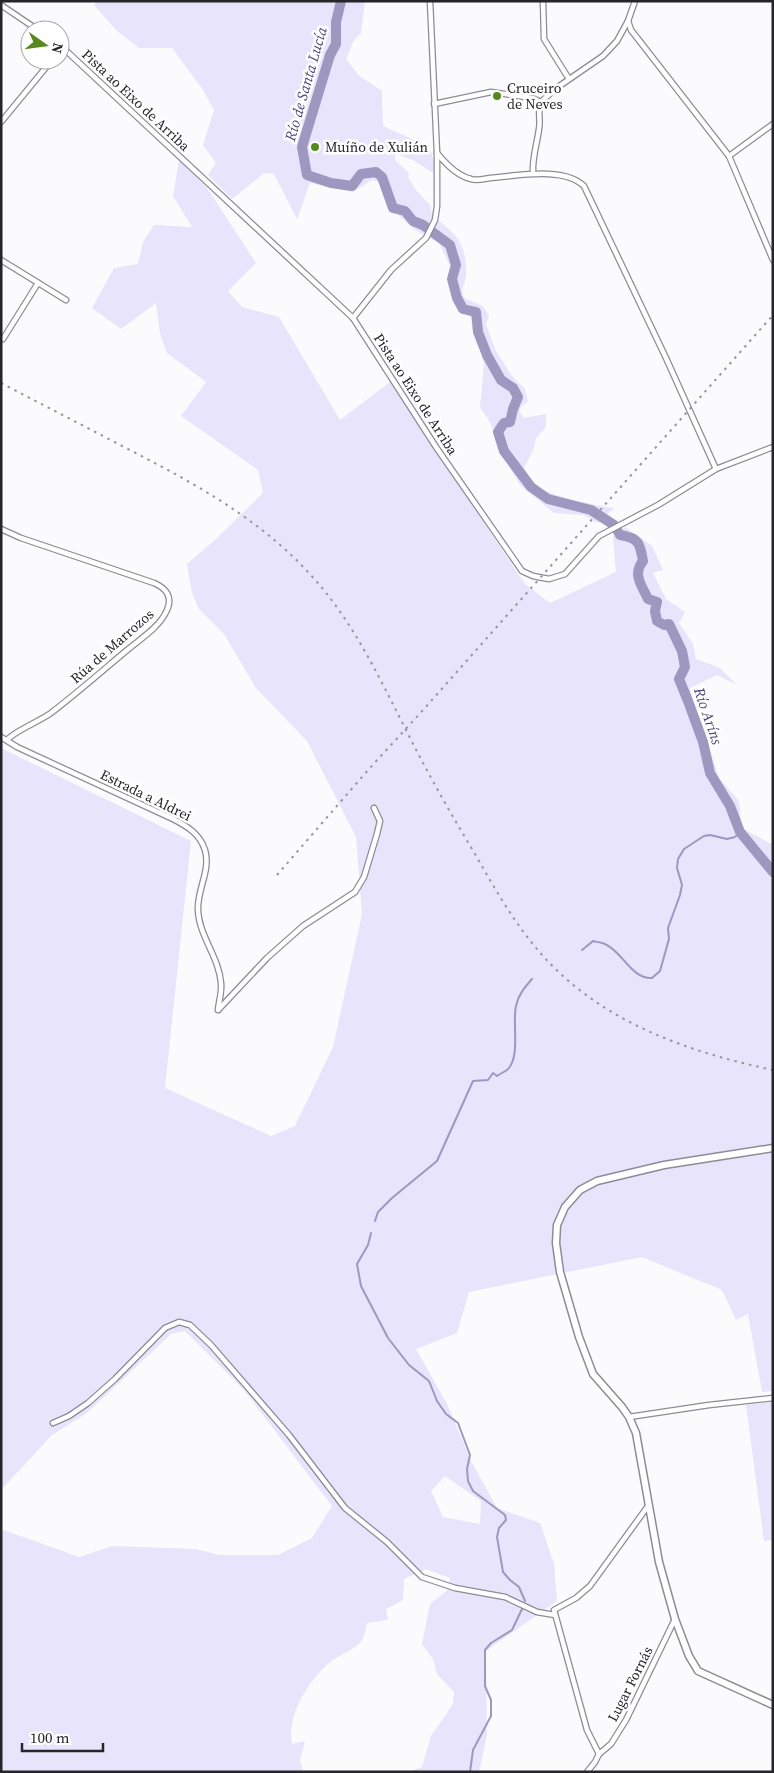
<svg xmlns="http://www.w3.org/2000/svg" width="774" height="1773" viewBox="0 0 774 1773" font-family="'Source Serif 4',serif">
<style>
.green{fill:#e7e4fc;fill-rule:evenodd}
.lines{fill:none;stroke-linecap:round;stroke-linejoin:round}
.stream{stroke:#9e98c0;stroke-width:2}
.river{stroke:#9e98c0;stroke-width:10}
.street-casing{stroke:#8d8b98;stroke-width:7}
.secondary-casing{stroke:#8d8b98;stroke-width:9}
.street{stroke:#fff;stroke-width:4.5}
.secondary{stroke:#fff;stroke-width:6}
.rail{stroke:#969699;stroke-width:2;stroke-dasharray:2.5 5;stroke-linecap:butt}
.poi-dot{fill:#57881d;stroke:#fff;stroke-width:2}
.labels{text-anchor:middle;stroke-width:5;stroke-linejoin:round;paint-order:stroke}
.poi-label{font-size:14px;fill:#25252a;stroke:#fff;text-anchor:start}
.street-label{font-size:14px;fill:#25252a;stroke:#fff}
.water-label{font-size:15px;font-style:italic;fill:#51467d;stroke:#fff}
</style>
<rect width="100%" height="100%" fill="#fbfbfd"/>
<!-- green -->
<g class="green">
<path d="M97,1H365L361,33L354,40L346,59L358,75L382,91L383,126L414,140L431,152L436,168L433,173L413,160L396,154L395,160L409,173L408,177L415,189L430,205L432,216C456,233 467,243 466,275C465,285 460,286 464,298L483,306L489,316L486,324L496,351L512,376L525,389L528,401L520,408V413L524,418L546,414V427L536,438L534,448L524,468C528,474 532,483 538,487C549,496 598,506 614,508L598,523L584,515L554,513L520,485L501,453L491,424L480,407L484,365L475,332L473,318L460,312L448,281L450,266L439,243L415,230L392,209L382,183L372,180L353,192L310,183L297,219L274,174L264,173L232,199L208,175L216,163L203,145L214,110L203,90L172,48H139L117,31L94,5Z"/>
<path d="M179,160L207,188L256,263L228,291L242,307L279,317L340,420L390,382L525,584L550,603L616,572L613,537L625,527L652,546L663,570L653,573L666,599L685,612L679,623L693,644L696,659L720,668L737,685L717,675L690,688L696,716L706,737L719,778L739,801L742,828L773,845V1391L762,1392L748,1314L736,1320L722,1290L642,1257L469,1292L457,1333L416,1349L447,1404L471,1461L497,1508L540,1523L554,1564L557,1601L486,1651L487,1735L479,1772H407L422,1767L431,1736L453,1704L454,1692L437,1674L433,1659L422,1644L430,1604L449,1589L450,1578L426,1569L404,1579L403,1600L386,1609L388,1620L367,1623C366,1628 365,1633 363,1638C357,1650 339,1654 329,1663C308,1682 287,1714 292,1744L305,1741L300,1760L303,1772H1V1529L79,1557L112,1546L195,1549L220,1555H278L312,1538L332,1506L244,1390L185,1331L171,1334L87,1413L52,1435L1,1490V748L191,841L165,1088L271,1136L295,1126L333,1047L362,914L356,837L307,741L256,688L224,634L199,609L192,593L187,564L216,539L263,493L258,470L181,416L206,382L167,353L160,334L156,303L121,329L92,308L114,268L138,264L143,242L154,225L192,227L173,196ZM445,1476L481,1501L480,1524L443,1517L431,1491Z"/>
<polygon points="773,1402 773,1540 764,1541 746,1405"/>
</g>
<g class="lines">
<!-- stream -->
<g class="stream">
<polyline points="736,836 740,832"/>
<path d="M582,950L593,941C596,942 601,942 605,944C623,952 631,979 652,978L660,971L669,939L668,928L680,895L682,885L677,868L678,859L684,849L704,836L710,835L727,839L735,837"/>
<path d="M375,1221L378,1212L392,1198L437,1161L473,1081L488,1080L493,1073L497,1076C500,1074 504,1072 507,1070C521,1058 512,1023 516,1006C518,995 525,987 532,979"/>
<polyline points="371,1233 368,1245 357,1264 361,1286 388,1338 409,1365 429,1381 437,1401 446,1414 458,1423 470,1455 467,1469 468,1481 473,1491 505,1515 506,1520 499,1528 497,1537 503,1572 510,1580 519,1587 525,1601"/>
<polyline points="470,1772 473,1750 491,1716 491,1700 485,1686 485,1650 491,1643 512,1630 522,1609"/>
</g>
<!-- river -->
<path class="river" d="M341,1L336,22V44L330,55L302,147L307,175L331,183L352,186L361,174L376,172L382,177L393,208L405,211L413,221L423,225L450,245L456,265L452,279L457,298L463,309L476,312L478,332L487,355L501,380L513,388L518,397L513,409L510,422L504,423L498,432L504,451L531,487L548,499L591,510L614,525L620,535C639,538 640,543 643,561C632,574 642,586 648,599L657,602L655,611L657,621L664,625L669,624L682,651L685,667L679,679L688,701L703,742L710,773L730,806L740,832L773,872"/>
<!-- street casing -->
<g class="street-casing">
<g id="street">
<polyline points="543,1 544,39 569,79"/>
<polyline points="635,1 628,21 631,30 729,156 773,260"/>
<polyline points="1,5 38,30"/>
<polyline points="60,45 353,318 436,447 522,571 533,576 549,579 565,574 599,536 658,505 716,469 773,447"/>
<polyline points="434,104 491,92 532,98 541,102 555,89 603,56 617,41 628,21"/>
<polyline points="1,122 52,60"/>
<path d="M437,153C445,163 458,176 471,179C476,181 484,179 490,178C516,176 564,166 584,186L666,358L716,469"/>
<polyline points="729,156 773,124"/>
<path d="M533,173C532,158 537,144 539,129C541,120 537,111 541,102"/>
<polyline points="1,260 66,300"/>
<polyline points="353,318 391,270 426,238 435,220 437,206 437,153 430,1"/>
<polyline points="3,339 38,283"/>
<path d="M1,529L21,538L154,583C166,588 173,597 167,610C160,627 140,639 126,651C101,672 77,693 51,713C40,721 13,732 7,740"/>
<path d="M1,737L17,747L173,819C187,826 200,834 205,850C211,871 197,889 198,910C199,936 219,957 221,983C222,992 219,1001 218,1010"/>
<polyline points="219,1009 267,958 303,926 355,892 364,877 377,834 380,821 374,808"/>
<polyline points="629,1417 709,1405 773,1398"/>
<polyline points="53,1423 69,1416 88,1403 115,1379 165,1328 179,1322 190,1325 211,1345 289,1435 345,1508 387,1542 422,1577 455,1588 505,1597 537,1612 555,1615"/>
<polyline points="599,1754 587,1730 554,1610 576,1598 590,1586 648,1506"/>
<polyline points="587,1772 595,1762 599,1754 611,1744 626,1720 675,1619"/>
</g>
</g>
<!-- secondary casing -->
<g class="secondary-casing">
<polyline id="secondary" points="773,1148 664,1165 597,1181 580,1190 565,1207 557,1225 556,1243 560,1272 579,1337 593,1374 622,1407 629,1417 636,1433 659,1562 675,1619 689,1656 698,1671 773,1705"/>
</g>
<!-- street -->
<use href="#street" class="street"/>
<!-- secondary -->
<use href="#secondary" class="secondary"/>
<!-- rail -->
<g class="rail">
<path d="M1,383C43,405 84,426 126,448C192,482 257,517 308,572C352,619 378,675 407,732C428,774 451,814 475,854C500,898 525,942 563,976C621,1029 698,1054 773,1070"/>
<polyline points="277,875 369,769 424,709 773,315"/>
</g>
</g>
<!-- markers -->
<g class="poi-dot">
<circle cx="497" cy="96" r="5"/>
<circle cx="315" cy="147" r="5"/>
</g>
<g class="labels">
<!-- poi labels -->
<g class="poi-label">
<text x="507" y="93">Cruceiro<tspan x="507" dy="16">de Neves</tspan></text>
<text x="325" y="152">Muíño de Xulián</text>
</g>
<!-- street labels -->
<g class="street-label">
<text transform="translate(136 100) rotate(43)" y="5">Pista ao Eixo de Arriba</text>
<text transform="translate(416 394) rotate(57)" y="5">Pista ao Eixo de Arriba</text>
<text transform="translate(112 646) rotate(-41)" y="5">Rúa de Marrozos</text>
<text transform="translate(146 795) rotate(26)" y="5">Estrada a Aldrei</text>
<text transform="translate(630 1684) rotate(-63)" y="5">Lugar Fornás</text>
</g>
<!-- water labels -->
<g class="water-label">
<text transform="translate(306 84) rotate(-74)" y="5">Río de Santa Lucía</text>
<text transform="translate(708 716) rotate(71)" y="5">Río Aríns</text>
</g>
</g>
<!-- border -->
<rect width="774" height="1773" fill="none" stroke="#25252a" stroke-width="5"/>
<!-- north arrow -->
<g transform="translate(45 45) rotate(104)"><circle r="24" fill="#ffffff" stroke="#a8a8aa"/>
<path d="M0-4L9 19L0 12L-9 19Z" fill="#57881d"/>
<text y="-8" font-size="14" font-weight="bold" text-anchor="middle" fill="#25252a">N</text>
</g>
<!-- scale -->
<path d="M22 1743v8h81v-8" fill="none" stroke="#25252a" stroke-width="2.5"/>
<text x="30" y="1743" font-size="15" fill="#25252a" stroke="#ffffff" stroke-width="4" paint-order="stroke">100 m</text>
</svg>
